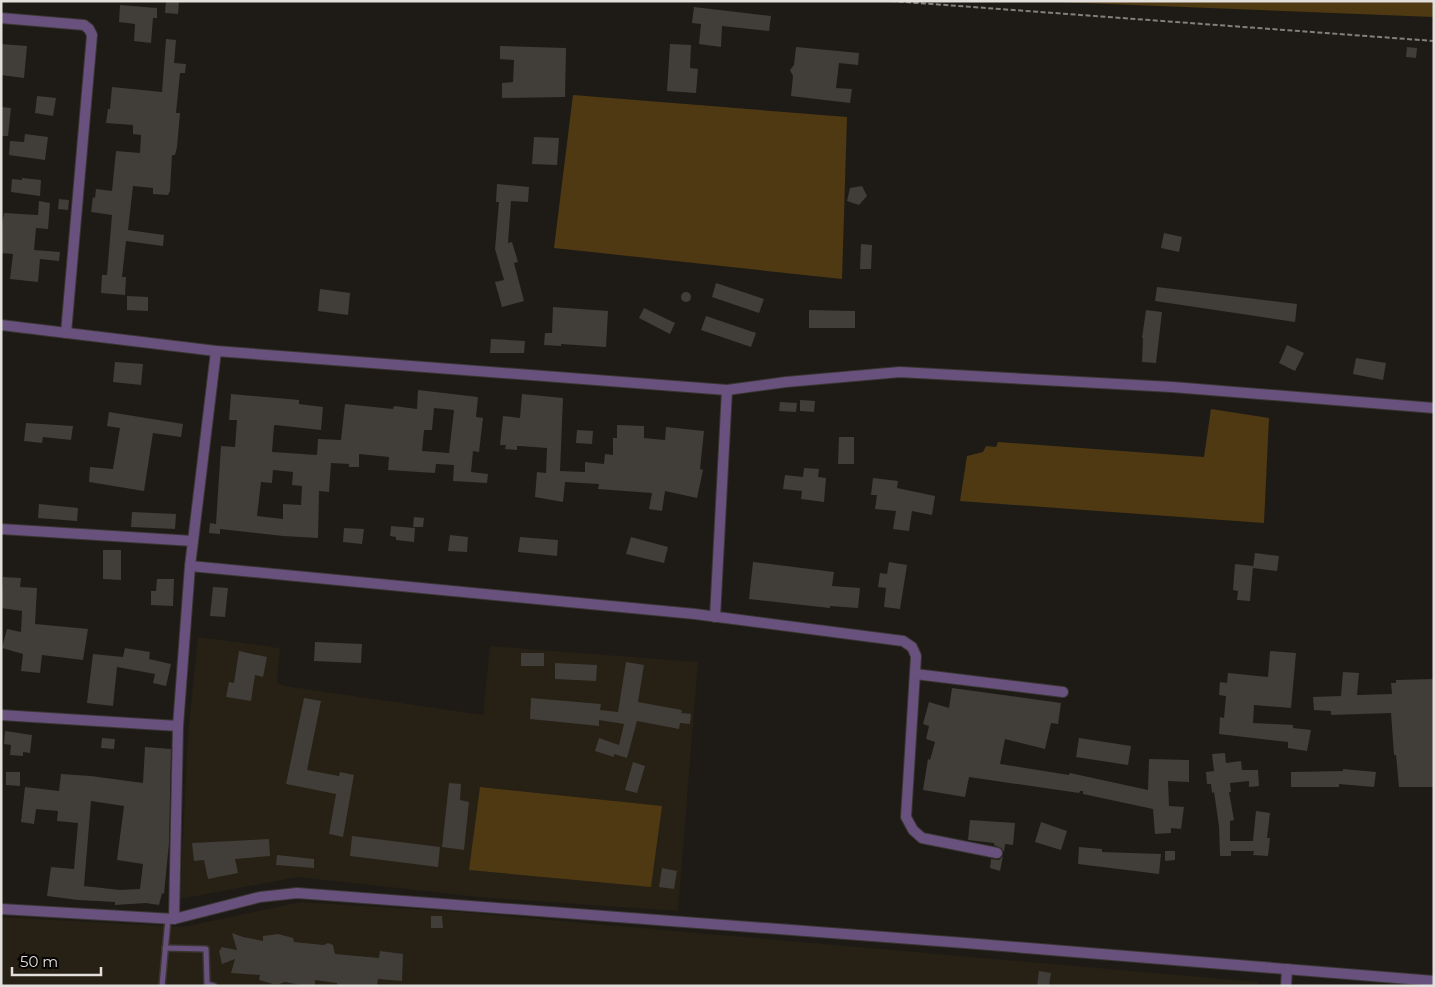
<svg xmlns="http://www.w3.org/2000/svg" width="1435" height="987" viewBox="0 0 1435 987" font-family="Montserrat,sans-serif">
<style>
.built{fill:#262015}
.green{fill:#4e3913}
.building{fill:#413d38;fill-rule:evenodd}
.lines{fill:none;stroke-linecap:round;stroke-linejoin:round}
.service-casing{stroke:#393632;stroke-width:8}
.minor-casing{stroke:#393632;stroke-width:12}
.path{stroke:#83807c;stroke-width:2;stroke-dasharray:5 2.5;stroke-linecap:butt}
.service{stroke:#68517c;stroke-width:5}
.minor{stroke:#68517c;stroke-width:10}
</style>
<rect width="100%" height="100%" fill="#1e1b16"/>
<!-- built -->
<g class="built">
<polygon points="198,637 280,648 277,683 285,686 483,715 490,646 698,662 678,911 488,898 298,877 180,899 188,734"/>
<polygon points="301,902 460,912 1258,982 1258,986 1,986 1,917 182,927"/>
</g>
<!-- green -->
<g class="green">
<polygon points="1034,1 1434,1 1434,17"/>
<polygon points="573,95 847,117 842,279 554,248"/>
<polygon points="1211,409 1269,418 1264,523 960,501 967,456 983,452 986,446 996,447 998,442 1204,457"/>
<polygon points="480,787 662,806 651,887 469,870"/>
</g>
<!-- building -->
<g class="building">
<polygon points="166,1 179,1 178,14 165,13"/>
<polygon points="120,5 157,8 157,18 153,18 151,43 134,41 135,24 119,22"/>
<polygon points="694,7 771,16 769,31 722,26 721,47 699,44 701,24 692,23"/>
<polygon points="166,39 176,40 174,63 186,64 185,73 180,73 176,113 180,113 177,147 175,155 172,155 170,191 168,195 153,194 153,188 133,186 128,230 164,235 163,246 126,241 122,277 126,277 125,295 101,293 102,275 107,275 112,215 91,212 93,197 95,198 96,189 112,191 116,151 140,153 141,135 133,134 133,125 106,123 108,109 110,109 112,87 162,92"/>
<polygon points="1,44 27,46 24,78 1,75"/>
<polygon points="670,44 691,45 690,68 698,69 696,93 667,91"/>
<polygon points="500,46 566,48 565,97 502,98 502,83 513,82 514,60 500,59"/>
<polygon points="796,47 859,53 858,65 839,63 836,88 852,89 850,103 791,96 793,76 790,70 794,65"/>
<polygon points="1407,47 1417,48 1416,58 1406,57"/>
<polygon points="37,96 56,98 53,116 35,113"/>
<polygon points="1,107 11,108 8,136 1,136"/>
<polygon points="25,134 48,137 45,160 9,155 10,141 24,142"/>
<polygon points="534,137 559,138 557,165 532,164"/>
<polygon points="22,178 41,180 40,196 11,192 12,179 22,180"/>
<polygon points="497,184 529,187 528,202 511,201 508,243 512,242 518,262 514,263 524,301 502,307 495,282 504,280 495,249 499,202 496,202"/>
<polygon points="862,186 867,196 859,205 847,201 850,188"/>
<polygon points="59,199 69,200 68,210 58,209"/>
<polygon points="39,201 50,203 48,229 36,228 34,250 60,252 59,261 40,259 38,282 10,279 13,254 1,253 1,231 4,213 38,215"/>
<polygon points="1164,233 1182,237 1179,252 1161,248"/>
<polygon points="861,244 872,245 871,269 860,269"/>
<polygon points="716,283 764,299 759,313 712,297"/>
<polygon points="1157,287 1297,304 1295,322 1155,301"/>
<polygon points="320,289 350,293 348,315 318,311"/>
<circle cx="686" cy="297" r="5"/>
<polygon points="127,296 148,297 148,311 127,310"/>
<polygon points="553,307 608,311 606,347 561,344 561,346 544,345 545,333 552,333"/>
<polygon points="644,308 675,323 670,334 639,318"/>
<polygon points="809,310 855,311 855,328 809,328"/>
<polygon points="1146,310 1162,312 1156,363 1142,362 1143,338 1142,338"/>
<polygon points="706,316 756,333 751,347 701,330"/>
<polygon points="491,339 525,341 524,353 490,353"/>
<polygon points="1287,345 1304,353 1295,371 1279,363"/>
<polygon points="1356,358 1386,363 1383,380 1353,374"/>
<polygon points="115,362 143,364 141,385 113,382"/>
<path d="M418,390L478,397L476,417L483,418L479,452L473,451L471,472L488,474L487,483L453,481L454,465L436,464L435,473L388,470L389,457L359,454V467H349V464L331,463L329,492L319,491L318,538L283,536L220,529V534L209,533L210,523L216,524L221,446L235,447L237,420H229L231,394L299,400V404L323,407L321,430L275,425L274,426L272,452L317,455L318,439L341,440L345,404L393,409L394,406L417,409ZM434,408L454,410L449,453L422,451L424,430H432ZM273,470L293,472L292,485L302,486L301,505L283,504V519L257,516L261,482L272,483Z"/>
<polygon points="522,394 563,398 560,471 585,472 585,462 604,464 605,454 613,455 613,438 617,438 617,425 644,426 644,438 665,440 666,427 704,431 700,469 703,470 697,498 665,491 662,511 649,509 652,493 598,489 599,484 565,482 563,502 535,497 537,472 546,473 547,448 520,446 517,446 517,450 505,449 506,445 500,445 503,416 520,418"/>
<polygon points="800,400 815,401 814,412 800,411"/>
<polygon points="780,402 797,403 796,412 779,411"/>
<polygon points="109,412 183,424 181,437 153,433 144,491 89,482 90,467 113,469 120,428 107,426"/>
<polygon points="26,423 73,426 71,440 43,437 42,443 24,441"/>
<polygon points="577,430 593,431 592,444 576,443"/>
<polygon points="839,437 854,437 854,464 838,464"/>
<polygon points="804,468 819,469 818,477 826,478 824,502 801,499 802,491 783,489 785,475 803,477"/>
<polygon points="873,478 898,481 897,488 935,496 932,515 912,511 909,531 893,529 896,511 875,509 877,495 871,495"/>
<polygon points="39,504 78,508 77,521 38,518"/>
<polygon points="132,512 176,514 175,529 131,527"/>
<polygon points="414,517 424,518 423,527 413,527"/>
<polygon points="391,526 415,528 414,542 396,540 396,537 390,536"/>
<polygon points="344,528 364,529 362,544 343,542"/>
<polygon points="450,535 468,537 467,552 448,551"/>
<polygon points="520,537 558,540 557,556 518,552"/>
<polygon points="631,537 668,547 664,563 626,554"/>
<polygon points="103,550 121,550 121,580 103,579"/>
<polygon points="1255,553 1279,556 1277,571 1253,568"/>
<polygon points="753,562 834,572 832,586 860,588 858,608 830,606 830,608 749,599"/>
<polygon points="889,562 907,565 900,609 884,607 886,588 878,587 880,573 887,574"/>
<polygon points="1235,564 1253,566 1250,601 1237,600 1238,591 1233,590"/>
<polygon points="3,577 21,578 20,587 37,588 35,624 88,629 83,660 42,655 40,673 21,671 23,654 2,648 7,629 21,632 22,611 1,608"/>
<polygon points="157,579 174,579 173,606 151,605 151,591 156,591"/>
<polygon points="213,587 228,588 225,617 210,616"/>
<polygon points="315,642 362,644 361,663 314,661"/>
<polygon points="125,648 150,652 149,659 171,664 166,686 153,683 155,674 117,667 113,706 87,703 93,654 123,657"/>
<polygon points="239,651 267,657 263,677 255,675 251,701 226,697 229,682 234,683"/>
<polygon points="1270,651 1296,653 1291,708 1254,705 1253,723 1293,725 1293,728 1311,730 1307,751 1288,748 1288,742 1219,734 1220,717 1224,718 1226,696 1219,695 1220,682 1227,683 1228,673 1268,677"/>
<rect x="521" y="653" width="23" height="13"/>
<polygon points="626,662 644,665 638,702 682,710 681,713 691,714 690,724 680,723 679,729 637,721 627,758 614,754 614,757 595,751 599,738 619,745 624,724 599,720 599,726 530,719 531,698 601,704 600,710 618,712"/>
<polygon points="555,663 597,665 596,681 555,679"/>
<polygon points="1343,672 1359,673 1357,695 1392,694 1391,683 1396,683 1396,680 1434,679 1434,787 1399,787 1396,755 1394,755 1391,713 1331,715 1331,711 1314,710 1313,697 1341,696"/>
<polygon points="952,688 1061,703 1058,724 1051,723 1045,749 1005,739 1000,764 1069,775 1070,773 1148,790 1149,759 1189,760 1189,782 1168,781 1169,806 1184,807 1181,829 1171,828 1171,833 1155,834 1153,809 1083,794 1083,791 1080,791 1079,793 969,777 965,797 923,790 928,759 930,760 935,742 926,739 929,726 923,724 929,702 949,708"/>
<polygon points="304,698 321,701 307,770 339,776 340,772 354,775 343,837 329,834 336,794 286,784"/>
<polygon points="5,731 32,735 30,753 23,752 23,756 10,755 11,745 4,744"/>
<polygon points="102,738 115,739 114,749 101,748"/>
<polygon points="1079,738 1131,746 1128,765 1076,757"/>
<path d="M145,747L171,749L169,843L164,894L162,893L159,905L146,903L115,905V902L78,900L47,896L51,867L74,869L78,823L57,821L58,811L36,809L34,824L21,822L25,787L59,791L61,774L91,776L143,783ZM91,801L124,806L117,860L143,864L140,889L120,890L84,886Z"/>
<polygon points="1225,753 1226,763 1241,761 1242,770 1258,770 1259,786 1249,787 1249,781 1230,783 1231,792 1229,792 1234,820 1230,821 1230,841 1253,841 1256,811 1270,813 1267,838 1270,838 1268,856 1253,855 1254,851 1231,851 1231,856 1220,856 1219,826 1214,792 1212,793 1211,784 1207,784 1206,772 1214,771 1212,754"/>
<polygon points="633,762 645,766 637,793 625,790"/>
<polygon points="1343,769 1376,772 1374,787 1339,784 1339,787 1291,787 1291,772 1343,771"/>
<polygon points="6,772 20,772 20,786 6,785"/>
<polygon points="449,783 461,784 460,800 469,802 464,850 442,847"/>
<polygon points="970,820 1015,823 1013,845 1005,844 1004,852 1001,848 994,845 994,843 968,840"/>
<polygon points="1041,822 1067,831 1061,850 1035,842"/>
<polygon points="352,836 440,847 438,867 350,856"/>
<polygon points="269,839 270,856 235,859 238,873 208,879 204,860 194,861 192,843"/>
<polygon points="1079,847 1102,849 1102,852 1161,854 1159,874 1078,864"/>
<polygon points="1165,851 1175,851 1175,860 1165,861"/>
<polygon points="277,855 314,859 314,868 276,865"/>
<polygon points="1003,856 1000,871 990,868 991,859 999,860"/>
<polygon points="662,868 677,871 674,889 659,887"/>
<polygon points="431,916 442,916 443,928 431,928"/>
<polygon points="232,933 243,937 263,941 263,936 278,934 293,938 294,942 324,945 328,943 333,945 335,954 379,958 380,951 403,954 402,981 378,979 377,986 337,986 337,983 315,980 315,986 306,986 285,982 279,984 273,984 259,980 260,975 231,973 235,959 222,964 219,951 222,947 237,950"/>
<polygon points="1039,971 1051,973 1049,986 1037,986"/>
</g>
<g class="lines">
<!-- service casing -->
<g class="service-casing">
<g id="service">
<polyline points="165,948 206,949 207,984 214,986"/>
<polyline points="162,986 168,919"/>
</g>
</g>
<!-- minor casing -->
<g class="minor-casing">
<g id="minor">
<polyline points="1,18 84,25 89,29 92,35 66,333"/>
<polyline points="1,325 216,351 727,390 786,382 900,372 1172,387 1434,408"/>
<polyline points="1,529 193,541"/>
<polyline points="190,566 695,614 903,641 912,647 916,656 906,817 913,830 922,838 997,853"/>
<polyline points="715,617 727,390"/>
<polyline points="915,674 1063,692"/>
<polyline points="1,715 178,726"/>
<polyline points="1,909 174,919 260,897 297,893 965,943 1434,981"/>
<polyline points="174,919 178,726 190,566 216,351"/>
<polyline points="1286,986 1287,969"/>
</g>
</g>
<!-- path -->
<polyline class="path" points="891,1 1434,41"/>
<!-- service -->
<use href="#service" class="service"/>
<!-- minor -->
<use href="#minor" class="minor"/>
</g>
<!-- border -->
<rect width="1435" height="987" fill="none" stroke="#e2dfdc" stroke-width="5"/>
<!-- scale -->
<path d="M12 967v8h89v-8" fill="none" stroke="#e2dfdc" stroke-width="2.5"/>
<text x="20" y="967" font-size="15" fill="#e2dfdc" stroke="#070604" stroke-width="4" paint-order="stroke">50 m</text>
</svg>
